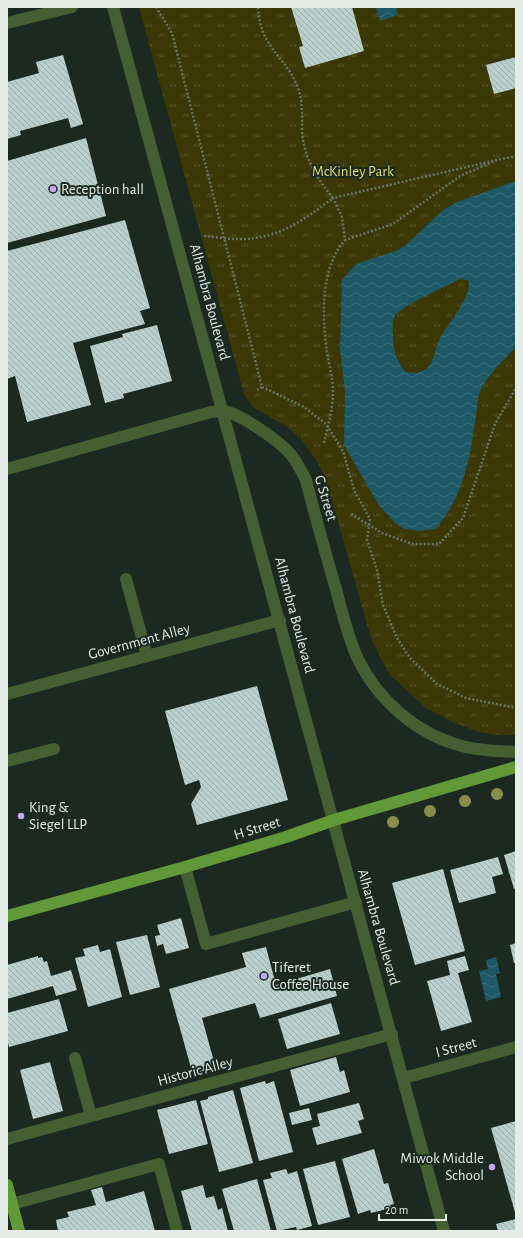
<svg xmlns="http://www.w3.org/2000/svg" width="523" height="1238" viewBox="0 0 523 1238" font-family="'Alegreya Sans',sans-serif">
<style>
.park{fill:url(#park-tufts)}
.water{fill:url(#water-waves);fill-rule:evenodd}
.building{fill:url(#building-back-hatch)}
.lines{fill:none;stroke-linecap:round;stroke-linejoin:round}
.path{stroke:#66726b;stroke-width:2.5;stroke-dasharray:2 2;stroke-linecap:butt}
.minor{stroke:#455f33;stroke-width:12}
.major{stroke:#629938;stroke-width:12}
.tree{fill:#8a8d4a}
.poi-dot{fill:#c0a8f3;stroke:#1b2921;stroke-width:1.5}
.labels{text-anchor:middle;stroke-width:4;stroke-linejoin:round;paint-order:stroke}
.park-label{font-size:15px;fill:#e4de6c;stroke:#1b2921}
.poi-label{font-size:15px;fill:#e4ede8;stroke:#1b2921;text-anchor:start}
.street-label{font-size:15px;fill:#e4ede8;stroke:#1b2921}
</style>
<defs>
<pattern id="park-tufts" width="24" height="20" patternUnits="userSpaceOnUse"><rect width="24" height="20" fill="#3b3805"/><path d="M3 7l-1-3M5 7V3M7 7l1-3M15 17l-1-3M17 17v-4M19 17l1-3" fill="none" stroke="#575529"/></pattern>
<pattern id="water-waves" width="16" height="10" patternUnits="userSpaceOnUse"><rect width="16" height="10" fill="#1d5866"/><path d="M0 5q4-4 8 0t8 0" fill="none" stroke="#3e707c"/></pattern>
<pattern id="building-back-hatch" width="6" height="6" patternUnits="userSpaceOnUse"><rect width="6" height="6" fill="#b9cfcc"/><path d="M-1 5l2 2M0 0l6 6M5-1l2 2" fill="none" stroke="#9cadaa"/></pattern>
</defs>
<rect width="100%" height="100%" fill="#1b2921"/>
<!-- park -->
<polygon class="park" points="139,7 516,7 516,735 496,735 479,732 452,722 426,708 389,674 371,638 329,490 320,466 302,440 286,426 254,408 244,394"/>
<!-- water -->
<g class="water">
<polygon points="376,7 396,7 398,15 380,21"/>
<path d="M516,181V347C502,362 487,375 479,394C472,442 469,492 435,529L419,531L404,529L394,522L378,504L344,445L345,391L340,350L342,280L356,264L396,251L407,244L443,210L457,202ZM460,279L468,280C474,294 447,325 440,338C435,347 435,362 426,369C420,374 412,373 405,372C397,360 392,349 393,334C393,329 392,323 394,318C397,307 447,286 460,279Z"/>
<polygon points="496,957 500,973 496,974 501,997 486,1001 479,971 488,969 486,960"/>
</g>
<!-- building -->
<g class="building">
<polygon points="291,7 352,7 364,51 305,68 299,47 303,46"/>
<polygon points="63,55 83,124 71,128 68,118 20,131 21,135 7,139 7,82 39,73 36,62"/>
<polygon points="516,57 516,88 494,94 486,65"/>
<polygon points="86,138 106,216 7,243 7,161"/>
<polygon points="125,220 150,308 140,311 145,324 73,343 91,405 27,422 15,376 7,379 7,251"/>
<polygon points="157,325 172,381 123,394 124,398 105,403 90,346 123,337 122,334"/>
<polygon points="257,686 288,800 197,825 191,804 201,787 199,780 185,785 165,711"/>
<polygon points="516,851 516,888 514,889 504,855"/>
<polygon points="498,857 503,874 492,877 496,893 459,903 450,870"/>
<polygon points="443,869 465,951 415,965 392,883"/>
<polygon points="181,918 189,948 166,954 163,944 157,946 155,936 160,935 157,925"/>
<polygon points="147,935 160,987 130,995 116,942"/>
<polygon points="516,943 516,963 514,963 510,945"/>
<polygon points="98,945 100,952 110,949 122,997 88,1007 75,958 85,956 83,949"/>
<polygon points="266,947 276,985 330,969 337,996 260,1018 255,1003 202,1018 216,1069 193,1075 169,989 246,967 242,953"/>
<polygon points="38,956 38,958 42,957 44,962 47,961 51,976 71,970 77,990 56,996 53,986 7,999 7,965"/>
<polygon points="465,956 469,970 458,973 472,1022 441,1031 427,981 450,975 447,961"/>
<polygon points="59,999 68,1031 9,1047 7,1038 7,1013"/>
<polygon points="331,1003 340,1034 287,1049 278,1019"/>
<polygon points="336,1057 340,1072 344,1070 350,1092 300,1106 290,1070"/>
<polygon points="50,1062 63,1111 33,1119 20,1070"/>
<polygon points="265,1081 266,1084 274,1081 293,1152 259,1161 240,1088"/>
<polygon points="233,1090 253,1163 219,1172 200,1101 208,1099 208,1097"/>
<polygon points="196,1100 208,1144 169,1154 157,1110"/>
<polygon points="359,1103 364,1119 358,1121 362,1133 317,1145 312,1128 320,1126 317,1114"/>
<polygon points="309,1108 312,1120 292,1125 289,1113"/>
<polygon points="516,1121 516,1216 491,1128"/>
<polygon points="374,1149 384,1184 388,1183 394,1204 390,1205 391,1208 371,1213 370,1210 358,1214 342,1159"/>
<polygon points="335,1161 350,1217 318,1225 303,1169"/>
<polygon points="286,1169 288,1174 297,1171 312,1226 297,1230 296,1227 277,1231 263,1180 272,1178 270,1173"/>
<polygon points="257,1179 271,1231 234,1231 222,1189"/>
<polygon points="203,1185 206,1198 214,1196 218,1210 222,1208 228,1231 192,1231 181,1191"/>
<polygon points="102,1187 106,1202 144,1191 155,1231 58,1231 56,1220 69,1217 67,1212 96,1205 91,1190"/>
<polygon points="516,1219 516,1231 498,1231 496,1224"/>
</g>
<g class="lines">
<!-- path -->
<g class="path">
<polyline points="156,7 172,33 262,387 257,390"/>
<polyline points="497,160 460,176 393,224 345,240 342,217 333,198 497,160 516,156"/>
<path d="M204,236C215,237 227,239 238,239C277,240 304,220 333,198C317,179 303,156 302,130C302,114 303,100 297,85C283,54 260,47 258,7"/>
<polyline points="262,387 304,407 326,424 343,451 354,490 370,519 367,540 377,570 383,605 397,638 410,658 437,684 466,698 516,708"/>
<path d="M324,443C328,426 333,409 333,391C333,378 329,365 327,352C322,317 320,268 345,240"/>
<polyline points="351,514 382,533 412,544 439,544 463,518 495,424 516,388"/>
</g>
<!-- minor -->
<g class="minor">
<polyline points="113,7 444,1231"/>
<polyline points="7,23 72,7"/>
<path d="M7,469L211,412C215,412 220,410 224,411C241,414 281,442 292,456C298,464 302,472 306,480C315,516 325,551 335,586C342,610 347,636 358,659C378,700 416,734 462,746C479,751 498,751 516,752"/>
<polyline points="126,579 147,656"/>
<polyline points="7,694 280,620"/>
<polyline points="7,761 54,749"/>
<polyline points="185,867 206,944 356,902"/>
<polyline points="75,1058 91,1116"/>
<polyline points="404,1078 516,1047"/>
<polyline points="7,1139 392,1034"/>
<polyline points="12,1204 159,1164 177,1231"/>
</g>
<!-- major -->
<g class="major">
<polyline points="7,916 185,867 286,837 334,820 516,767"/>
<polyline points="7,1185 19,1231"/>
</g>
</g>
<!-- trees -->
<g class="tree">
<circle cx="497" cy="794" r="6"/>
<circle cx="465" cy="801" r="6"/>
<circle cx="430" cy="811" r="6"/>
<circle cx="393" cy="822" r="6"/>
</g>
<!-- markers -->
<g class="poi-dot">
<circle cx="53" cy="189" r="4"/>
<circle cx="21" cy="816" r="4"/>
<circle cx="264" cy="976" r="4"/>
<circle cx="492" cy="1167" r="4"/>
</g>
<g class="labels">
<!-- park labels -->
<g class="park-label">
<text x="353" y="176">McKinley Park</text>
</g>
<!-- poi labels -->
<g class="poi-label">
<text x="61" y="194">Reception hall</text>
<text x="29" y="812">King &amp;<tspan x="29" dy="17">Siegel LLP</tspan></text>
<text x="272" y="972">Tiferet<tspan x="272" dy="17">Coffee House</tspan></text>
<text x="484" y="1163" text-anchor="end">Miwok Middle<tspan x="484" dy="17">School</tspan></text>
</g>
<!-- street labels -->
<g class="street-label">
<text transform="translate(210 302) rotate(75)" y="5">Alhambra Boulevard</text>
<text transform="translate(326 498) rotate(73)" y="5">G Street</text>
<text transform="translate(295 615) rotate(75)" y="5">Alhambra Boulevard</text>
<text transform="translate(139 641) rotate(-15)" y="5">Government Alley</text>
<text transform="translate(257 828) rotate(-17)" y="5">H Street</text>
<text transform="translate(379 927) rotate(74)" y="5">Alhambra Boulevard</text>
<text transform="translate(456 1047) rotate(-15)" y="5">I Street</text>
<text transform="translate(195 1071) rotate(-15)" y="5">Historic Alley</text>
</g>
</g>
<!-- border -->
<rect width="523" height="1238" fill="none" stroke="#e4ede8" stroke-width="16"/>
<!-- scale -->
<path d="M379 1214v6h67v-6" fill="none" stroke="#e4ede8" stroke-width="2"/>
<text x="385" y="1214" font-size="12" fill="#e4ede8" stroke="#1b2921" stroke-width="3" paint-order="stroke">20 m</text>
</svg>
